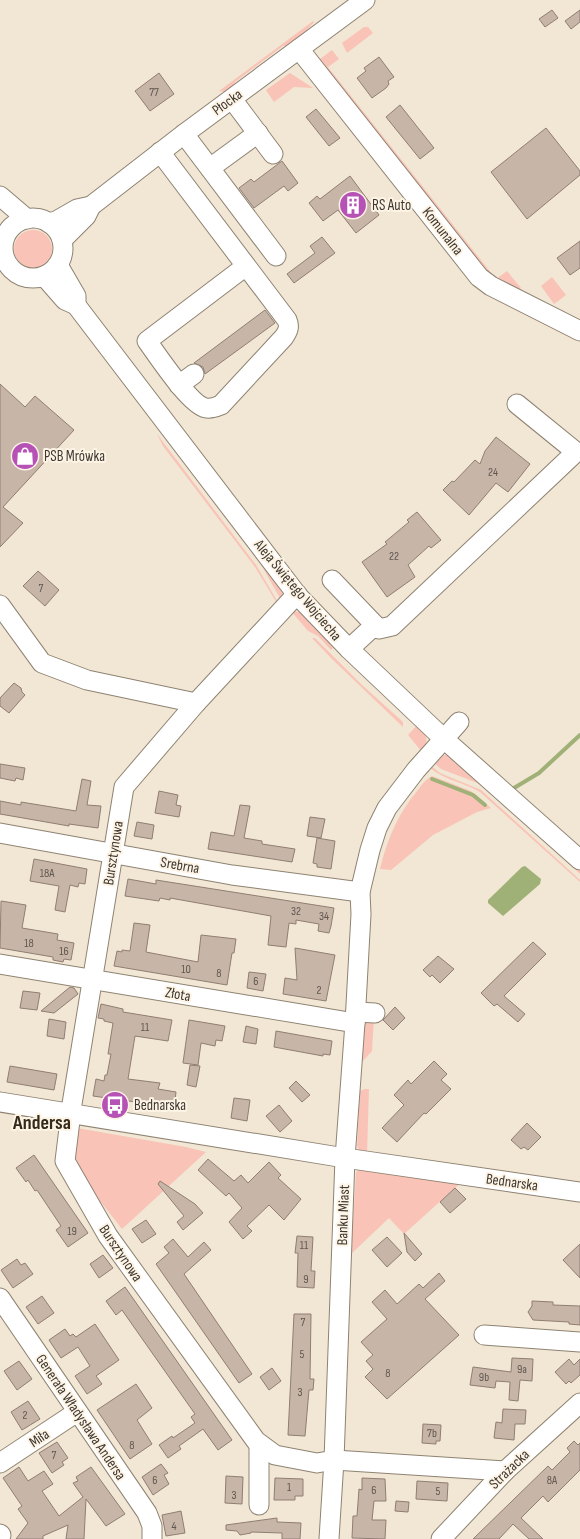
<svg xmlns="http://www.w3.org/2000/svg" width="580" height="1539" viewBox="0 0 580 1539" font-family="'Sofia Sans Condensed',sans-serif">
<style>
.green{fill:#f9c4b7}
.water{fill:#9fb177}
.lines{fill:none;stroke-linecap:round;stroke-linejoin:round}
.stream{stroke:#9fb177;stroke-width:4}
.building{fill:#c7b5a8;stroke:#8f7e72}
.minor-casing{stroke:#8e8372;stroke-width:21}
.minor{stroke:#fff;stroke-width:19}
.labels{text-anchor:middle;stroke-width:4;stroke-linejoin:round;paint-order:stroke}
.number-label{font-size:12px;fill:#60574f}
.street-label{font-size:15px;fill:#3d3831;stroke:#fef4e5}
.poi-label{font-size:15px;fill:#3d3831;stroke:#fef4e5;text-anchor:start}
.district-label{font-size:20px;font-weight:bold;fill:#342a1c;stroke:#fef4e5}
</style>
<rect width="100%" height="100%" fill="#f2e6d4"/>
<!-- green -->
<g class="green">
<polygon points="313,21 314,22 302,36 289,46 283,46 235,82 233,88 226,92 219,91"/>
<polygon points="364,27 368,27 373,33 347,53 342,43"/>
<polygon points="332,50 339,59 328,67 496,279 507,271 521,288 519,290 492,281 316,62"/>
<polygon points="290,73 313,88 294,87 274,102 266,90"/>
<circle cx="33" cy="249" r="19"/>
<polygon points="552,277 566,295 554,304 541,286"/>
<polygon points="110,366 114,367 283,591 281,600 259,561"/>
<polygon points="157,434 256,565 279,604 278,605 255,567 163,446"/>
<polygon points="291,611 300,612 319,630 333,648 331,650 318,636 308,631"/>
<polygon points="312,638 315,638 362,685 403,722 403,727 331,658"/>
<path d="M418,724C426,733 430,741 422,752L408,735Z"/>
<polygon points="444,755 449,755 580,870 580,874 486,788 480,784 441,769 433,762 438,757"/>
<path d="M430,765L440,773L481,790L580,880V882L480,792C463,782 443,780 428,766Z"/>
<path d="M432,776L471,791L491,808L477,812L433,835L391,870L380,869C387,840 398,813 418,790C422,784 426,779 432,776Z"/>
<polygon points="364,1016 374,1017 372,1051 363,1061 361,1060"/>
<polygon points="365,1089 369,1089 367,1153 360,1152 357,1146 360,1091"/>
<path d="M77,1128L186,1147L206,1152L122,1229C106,1207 73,1173 74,1144C75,1139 76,1133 77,1128Z"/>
<polygon points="359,1168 465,1179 404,1234 389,1218 351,1254 356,1173"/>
</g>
<!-- water -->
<polygon class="water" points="525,866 541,879 540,884 503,916 488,903 488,900 522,867"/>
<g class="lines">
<!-- stream -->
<g class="stream">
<polyline points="432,779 473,795 485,805"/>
<polyline points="514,788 539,773 580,735"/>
</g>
</g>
<!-- building -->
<g class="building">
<polygon points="552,10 558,18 545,27 539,19"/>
<polygon points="580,10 580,22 571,29 565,21"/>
<polygon points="379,57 394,77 388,81 389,84 386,88 372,98 357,78 366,71 364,68"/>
<polygon points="159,73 174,94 150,111 135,91"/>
<polygon points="400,105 434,148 420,159 386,117"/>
<polygon points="316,109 340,138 329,146 306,117"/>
<polygon points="546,128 580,171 580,175 527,219 491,172"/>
<polygon points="282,161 298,183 288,191 284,186 254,208 239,188 251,179 254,182"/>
<polygon points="350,176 379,215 356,233 338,210 323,221 309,203 317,196 320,199"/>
<polygon points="322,237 335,253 294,283 287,274 315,253 310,246"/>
<polygon points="580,241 580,268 570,275 557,258"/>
<polygon points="265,310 275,323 205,374 203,367 194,363"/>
<polygon points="0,384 25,407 35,396 74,430 3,507 23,523 0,547"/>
<polygon points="496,437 530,464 508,492 496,483 469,515 443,490 452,481 454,482 475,460 480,464 485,451"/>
<polygon points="417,512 441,540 431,548 429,546 408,565 415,577 387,597 362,562 387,544 385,542 409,522 407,520"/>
<polygon points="38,571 59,590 45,606 23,586"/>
<polygon points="14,683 21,688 22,692 25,695 9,713 0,706 0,698"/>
<polygon points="0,764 25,768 23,780 16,778 15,781 0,778"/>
<polygon points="82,779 91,781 87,805 101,806 98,828 69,824 69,826 0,814 0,801 21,805 21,802 76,811"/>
<polygon points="159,791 178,795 176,805 181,806 179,817 155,813"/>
<polygon points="240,805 250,806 244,838 262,841 262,844 295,849 292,862 208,849 211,832 234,836"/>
<polygon points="310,817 325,819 321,838 307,836"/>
<polygon points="137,822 154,825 152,839 134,836"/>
<polygon points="317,838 335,841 331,869 317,867 317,864 313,863"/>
<polygon points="34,859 87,869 85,884 79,883 78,887 70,885 65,912 55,910 59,886 30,881"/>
<polygon points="128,879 156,884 156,880 334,908 331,926 329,933 318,931 319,924 296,920 296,924 289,923 286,947 268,945 271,916 170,898 170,900 160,898 159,901 125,896"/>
<polygon points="1,901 26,905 22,928 58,934 57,940 74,943 71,960 64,959 63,962 53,960 53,957 0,948"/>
<polygon points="134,923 150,925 146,952 198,962 201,935 236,939 234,953 232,953 227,985 114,966 117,951 122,952 122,950 130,951"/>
<polygon points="533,942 546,954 504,996 525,1014 518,1022 497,1004 494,1006 481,993"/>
<polygon points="295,948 335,955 326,1001 283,994 285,978 297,980"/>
<polygon points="438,956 454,969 440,983 432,975 430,977 423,970"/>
<polygon points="249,972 266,974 263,991 247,988"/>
<polygon points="70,987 74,988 78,994 54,1013 41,1011"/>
<polygon points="23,991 40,993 37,1010 20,1008"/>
<polygon points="101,1004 123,1009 123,1012 172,1020 168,1041 135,1036 128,1079 160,1083 158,1089 176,1092 174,1109 157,1105 93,1096 96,1079 104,1081 105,1075 107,1075 111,1054 108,1054 113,1023 104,1021 104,1019 98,1018"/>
<polygon points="395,1007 405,1018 393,1030 383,1020"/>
<polygon points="49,1019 66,1022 64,1039 47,1036"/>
<polygon points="189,1020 225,1026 222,1041 216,1040 215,1046 201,1043 198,1065 183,1063"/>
<polygon points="246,1026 258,1029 256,1044 243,1042"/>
<polygon points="276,1031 332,1041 330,1055 323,1054 323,1056 274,1047"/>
<polygon points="434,1061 447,1074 441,1080 451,1089 426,1114 424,1113 397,1142 382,1128 404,1105 394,1095 408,1080 411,1084"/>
<polygon points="190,1065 200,1066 196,1087 187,1085"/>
<polygon points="10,1066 57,1074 54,1090 7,1082"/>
<polygon points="296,1081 310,1095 302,1102 289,1088"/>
<polygon points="234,1098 250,1100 247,1121 231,1118"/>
<polygon points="279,1105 292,1121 280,1132 266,1116"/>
<polygon points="527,1123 541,1137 528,1150 524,1147 521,1149 511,1140"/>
<polygon points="34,1155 88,1233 68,1247 56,1230 61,1226 37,1190 35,1191 28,1180 26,1182 16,1168"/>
<polygon points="208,1159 234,1181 241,1175 248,1183 269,1162 281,1175 278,1178 301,1199 284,1220 269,1205 247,1226 252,1231 243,1239 229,1222 242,1208 229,1193 226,1196 198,1170"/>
<polygon points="160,1181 195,1204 203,1213 183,1230 177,1222 184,1216 158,1184"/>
<polygon points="455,1188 466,1199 450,1213 440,1202"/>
<polygon points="146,1220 156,1234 142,1243 132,1229"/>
<polygon points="404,1233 422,1254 415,1261 407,1252"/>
<polygon points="297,1236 313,1237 311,1271 315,1271 314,1288 297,1287 298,1253 295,1253"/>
<polygon points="387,1237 402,1253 387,1267 372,1250"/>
<polygon points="173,1239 188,1257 204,1242 211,1250 184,1274 252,1374 239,1383 156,1264 169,1253 164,1247"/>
<polygon points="580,1244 580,1278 563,1260"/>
<polygon points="103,1255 113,1268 99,1278 90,1264"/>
<polygon points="17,1259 21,1265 25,1263 33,1274 13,1288 1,1270"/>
<polygon points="439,1273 445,1281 425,1299 459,1335 387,1399 365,1377 373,1369 366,1361 373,1355 361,1342 387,1319 372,1302 385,1290 397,1304 419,1284 423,1288"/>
<polygon points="125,1287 232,1440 218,1450 203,1429 179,1446 181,1449 168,1458 159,1445 172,1436 173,1438 195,1423 191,1417 195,1414 122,1310 116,1315 106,1301"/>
<polygon points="42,1296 54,1313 38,1324 26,1307"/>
<polygon points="532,1301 553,1302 553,1305 580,1306 580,1325 569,1324 569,1322 533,1320 528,1312 532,1306"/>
<polygon points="294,1314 311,1314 310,1379 314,1379 313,1390 309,1390 305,1436 288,1435"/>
<polygon points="95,1324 119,1360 96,1376 102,1384 87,1394 75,1376 90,1366 78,1347 61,1358 49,1340 65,1329 70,1336 73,1334 76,1337"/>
<polygon points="512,1358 533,1359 532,1381 520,1380 518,1401 509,1400 510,1382 496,1381 495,1388 470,1385 473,1367 511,1372"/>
<polygon points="569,1359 574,1365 580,1359 580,1375 571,1383 569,1381 566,1384 555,1372"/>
<polygon points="19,1361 32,1379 17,1390 4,1371"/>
<polygon points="272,1368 281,1381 269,1390 260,1377"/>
<polygon points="136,1384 152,1408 137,1420 152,1444 130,1459 97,1410"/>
<polygon points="28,1401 40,1419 22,1430 11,1412"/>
<polygon points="503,1409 526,1410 525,1424 515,1424 514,1440 494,1438 496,1422 502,1423"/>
<polygon points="423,1424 441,1425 440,1441 436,1441 436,1444 422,1443"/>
<polygon points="574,1441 578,1445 580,1443 580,1470 548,1502 543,1496 521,1518 543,1539 529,1539 513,1524 499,1539 473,1539 548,1466 552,1470 570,1452 567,1448"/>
<polygon points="57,1442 68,1458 62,1462 64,1465 52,1473 39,1453"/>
<polygon points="161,1464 168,1473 164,1475 169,1484 153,1495 142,1477"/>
<polygon points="19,1467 28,1481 44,1471 53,1484 42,1491 59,1516 83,1497 73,1483 78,1481 76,1477 91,1467 125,1514 106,1526 86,1499 84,1539 66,1539 68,1525 43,1536 43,1539 16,1539 28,1523 18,1509 22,1506 3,1478"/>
<polygon points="226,1476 243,1477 242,1504 225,1503"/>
<polygon points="275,1478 303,1479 303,1496 295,1496 295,1500 274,1500"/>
<polygon points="362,1478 385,1479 386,1501 374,1501 372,1520 386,1520 385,1539 352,1538 353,1516 357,1516 359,1489 362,1490"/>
<polygon points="417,1481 448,1483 447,1501 416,1499"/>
<polygon points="396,1501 409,1502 408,1512 395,1511"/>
<polygon points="181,1511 185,1533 166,1536 162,1515"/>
<polygon points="277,1518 277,1522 301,1523 300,1539 282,1539 282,1533 251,1532 251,1533 240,1535 237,1531 226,1530 226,1525"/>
</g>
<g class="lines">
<!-- minor casing -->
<g class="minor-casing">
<g id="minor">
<polyline points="299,49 479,277 491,286 580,331"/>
<polyline points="232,99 273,154"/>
<polyline points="184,134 276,256"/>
<path d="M160,152L287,320C290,327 288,331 284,337L221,405C216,407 212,409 206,408C190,405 158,356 147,341L246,266"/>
<polyline points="210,168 258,133"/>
<polyline points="0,196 27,219"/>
<circle cx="33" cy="248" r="30"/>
<polyline points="49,223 56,221 77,209 91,206 184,134 365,0"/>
<polyline points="62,240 86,216 91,206"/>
<polyline points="58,265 76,296 76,305"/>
<polyline points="44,276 65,300 76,305 298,596 349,649 444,739 580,860"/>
<polyline points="179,385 194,374"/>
<polyline points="332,580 375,625 349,649"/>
<polyline points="297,594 196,703 124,787 72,1104 65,1161 108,1236 256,1441 275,1455 317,1463 334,1460 505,1471"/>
<polyline points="0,605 42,663 87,680 196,703"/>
<polyline points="375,625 379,629 392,626 576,452 517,404"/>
<polyline points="0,833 232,875 360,892"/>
<polyline points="0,964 355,1023"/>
<polyline points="356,1012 375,1013"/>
<polyline points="0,1102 345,1158 580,1192"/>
<polyline points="0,1298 147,1513 152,1526 152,1539"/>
<polyline points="484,1335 580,1342"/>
<polyline points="0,1463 77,1412"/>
<polyline points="259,1505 259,1444"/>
<polyline points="0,1534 1,1535"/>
<polyline points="329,1539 334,1460 345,1158 355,1023 361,914 360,892 370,850 377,828 387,808 416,770 459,722"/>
<polyline points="441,1539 505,1471 580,1403"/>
</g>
</g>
<!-- minor -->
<use href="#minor" class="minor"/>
</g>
<!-- icons -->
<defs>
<g id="building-disc" transform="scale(1.4375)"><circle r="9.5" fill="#b651b6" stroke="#fef4e5"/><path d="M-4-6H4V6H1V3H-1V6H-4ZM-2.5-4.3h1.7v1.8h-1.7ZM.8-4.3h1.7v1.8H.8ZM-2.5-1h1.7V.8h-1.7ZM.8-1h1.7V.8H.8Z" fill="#fff"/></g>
<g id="shop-disc" transform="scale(1.4375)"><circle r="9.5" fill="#b651b6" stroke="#fef4e5"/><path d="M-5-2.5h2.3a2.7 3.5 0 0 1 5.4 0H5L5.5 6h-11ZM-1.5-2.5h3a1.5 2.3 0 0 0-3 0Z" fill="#fff"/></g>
<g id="bus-disc" transform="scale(1.4375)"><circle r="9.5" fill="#b651b6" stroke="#fef4e5"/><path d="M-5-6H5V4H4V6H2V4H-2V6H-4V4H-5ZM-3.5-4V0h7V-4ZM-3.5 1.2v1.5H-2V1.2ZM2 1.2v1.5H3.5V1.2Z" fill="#fff"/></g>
</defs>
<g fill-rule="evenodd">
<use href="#building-disc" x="353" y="205"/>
<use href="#shop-disc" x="25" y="456"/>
<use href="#bus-disc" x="115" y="1105"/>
</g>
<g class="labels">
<!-- number labels -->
<g class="number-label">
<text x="154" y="96">77</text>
<text x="493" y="476">24</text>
<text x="394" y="560">22</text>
<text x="41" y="592">7</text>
<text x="47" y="877">18A</text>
<text x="296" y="915">32</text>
<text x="324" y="920">34</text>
<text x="29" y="947">18</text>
<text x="64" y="955">16</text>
<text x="186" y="973">10</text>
<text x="219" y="977">8</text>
<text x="256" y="985">6</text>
<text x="319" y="994">2</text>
<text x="145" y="1031">11</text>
<text x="72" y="1235">19</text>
<text x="304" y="1249">11</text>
<text x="306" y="1283">9</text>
<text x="303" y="1326">7</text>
<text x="302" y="1358">5</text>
<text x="522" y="1373">9a</text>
<text x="388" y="1377">8</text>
<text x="484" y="1381">9b</text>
<text x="300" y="1396">3</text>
<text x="25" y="1419">2</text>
<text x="432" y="1437">7b</text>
<text x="132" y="1449">8</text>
<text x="54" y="1459">7</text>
<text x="155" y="1484">6</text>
<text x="552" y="1484">8A</text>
<text x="289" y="1491">1</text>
<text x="374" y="1494">6</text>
<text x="438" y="1495">5</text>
<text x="234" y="1499">3</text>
<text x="174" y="1530">4</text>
</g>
<!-- street labels -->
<g class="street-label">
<text transform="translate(227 102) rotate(-36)" y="5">Płocka</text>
<text transform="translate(443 231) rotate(52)" y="5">Komunalna</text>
<text transform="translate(298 590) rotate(50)" y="5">Aleja Świętego Wojciecha</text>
<text transform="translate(113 853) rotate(-81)" y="5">Bursztynowa</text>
<text transform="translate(180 865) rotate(10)" y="5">Srebrna</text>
<text transform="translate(178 994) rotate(10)" y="5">Złota</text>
<text transform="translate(512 1182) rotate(8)" y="5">Bednarska</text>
<text transform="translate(343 1215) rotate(-88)" y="5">Banku Miast</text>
<text transform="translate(121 1253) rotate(56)" y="5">Bursztynowa</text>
<text transform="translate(81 1417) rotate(56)" y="5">Generała Władysława Andersa</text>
<text transform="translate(39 1438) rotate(-34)" y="5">Miła</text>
<text transform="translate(509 1469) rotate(-44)" y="5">Strażacka</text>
</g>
<!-- poi labels -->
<g class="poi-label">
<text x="372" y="210">RS Auto</text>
<text x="44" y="461">PSB Mrówka</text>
<text x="134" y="1110">Bednarska</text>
</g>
<!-- district labels -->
<g class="district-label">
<text x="42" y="1129">Andersa</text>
</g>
</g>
</svg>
